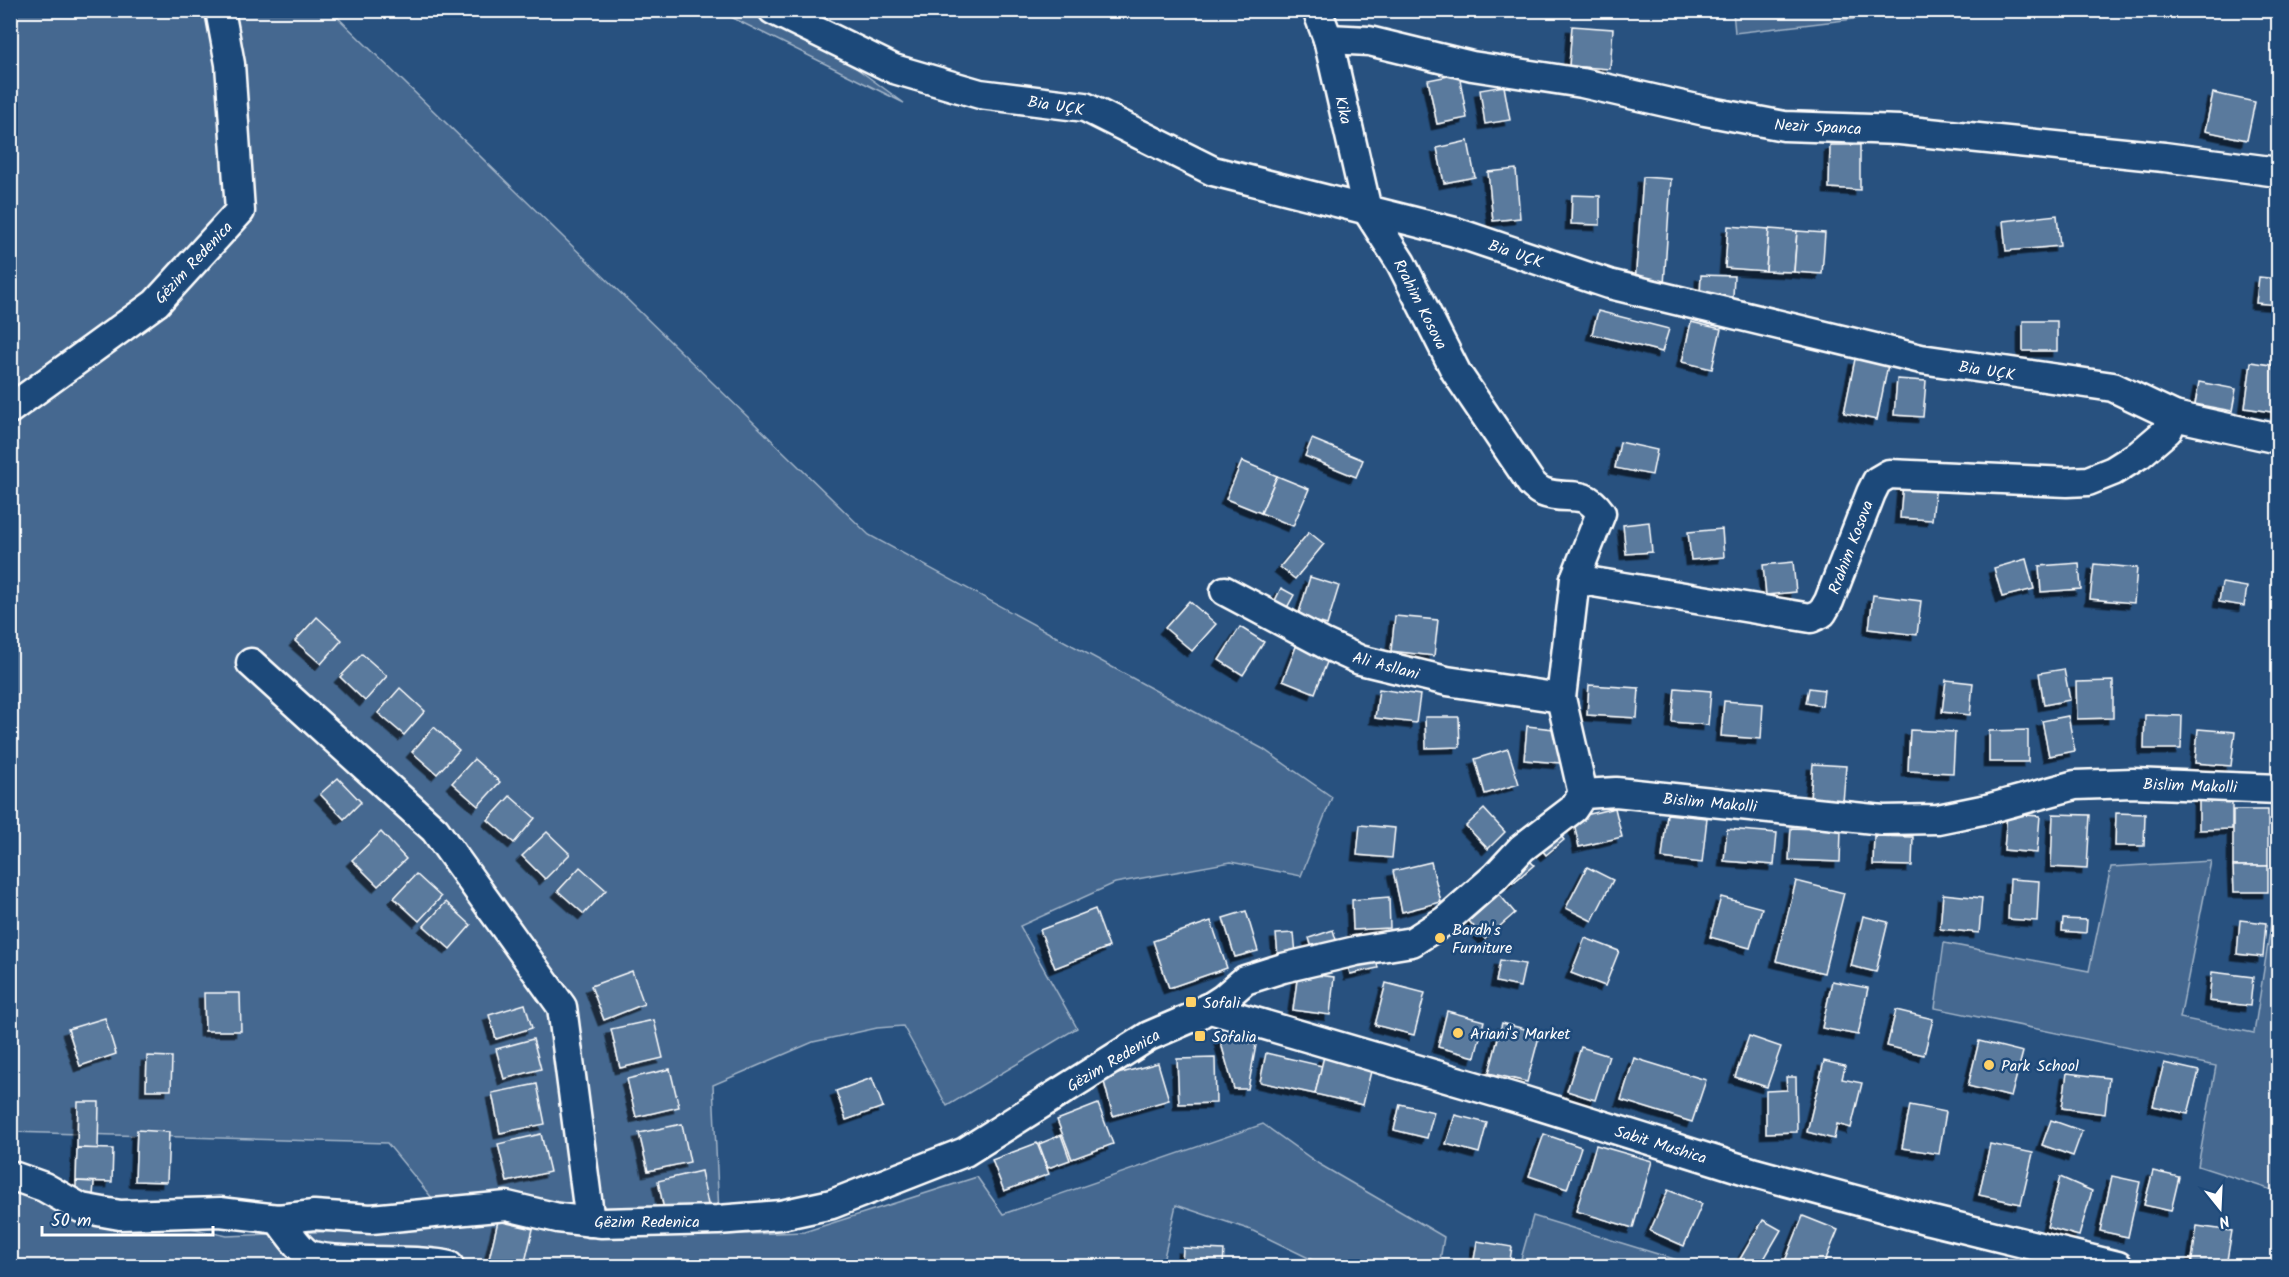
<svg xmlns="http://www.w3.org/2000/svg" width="2289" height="1277" viewBox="0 0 2289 1277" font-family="Kalam,sans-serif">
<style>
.green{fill:#446890;stroke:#a2b4c8;stroke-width:1.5}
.building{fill:#5a7a9d;stroke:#fff;stroke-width:1.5;filter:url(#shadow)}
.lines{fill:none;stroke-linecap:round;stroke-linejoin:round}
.minor-casing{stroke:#fff;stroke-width:33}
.minor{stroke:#1f4a7a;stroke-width:28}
.poi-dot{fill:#ffd166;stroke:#1f4a7a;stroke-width:2}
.labels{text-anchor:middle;stroke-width:5;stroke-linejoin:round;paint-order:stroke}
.street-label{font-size:16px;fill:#fff;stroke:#1f4a7a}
.poi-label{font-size:16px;fill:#fff;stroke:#1f4a7a;text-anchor:start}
</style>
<defs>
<filter id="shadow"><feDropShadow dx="-5.5" dy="5.5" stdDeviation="0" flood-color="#0009"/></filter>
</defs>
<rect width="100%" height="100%" fill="#28517f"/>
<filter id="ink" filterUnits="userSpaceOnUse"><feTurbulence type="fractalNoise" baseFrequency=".0167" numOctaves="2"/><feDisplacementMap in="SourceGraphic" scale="12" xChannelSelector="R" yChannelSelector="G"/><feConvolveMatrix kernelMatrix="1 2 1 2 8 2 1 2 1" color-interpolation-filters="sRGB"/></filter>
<g filter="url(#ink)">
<!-- green -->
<g class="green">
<polygon points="11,11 331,11 869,535 1263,749 1332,797 1301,876 1231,862 1115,883 1020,926 1077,1028 947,1106 903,1026 877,1028 813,1042 713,1085 720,1235 804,1232 977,1177 1003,1214 1263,1124 1319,1164 1444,1237 1439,1266 1325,1266 1251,1230 1176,1205 1162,1266 11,1266 11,1189 227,1236 455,1226 387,1143 11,1132"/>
<polygon points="718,11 778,11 904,103 727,15"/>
<polygon points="1733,11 1733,10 1921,11 1735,33"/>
<polygon points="2211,861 2180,1018 2254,1033 2278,880 2278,1192 2198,1166 2216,1066 1935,1008 1944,943 2089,971 2111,867"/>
<polygon points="1533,1216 1697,1266 1519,1266"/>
</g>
<!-- building -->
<g class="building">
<polygon points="1572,26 1613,29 1610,69 1569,66"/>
<polygon points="1459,74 1467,118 1437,124 1428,80"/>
<polygon points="1504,86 1510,120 1485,124 1480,90"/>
<polygon points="2213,93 2255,102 2247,140 2205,131"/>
<polygon points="1468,141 1475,177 1444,183 1437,148"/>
<polygon points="1830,145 1860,145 1860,190 1829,188"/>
<polygon points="1516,169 1520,218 1493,221 1488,172"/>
<polygon points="1643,177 1671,179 1664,285 1635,283"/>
<polygon points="1572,195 1600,196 1600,225 1571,224"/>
<polygon points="2057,215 2060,246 2006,251 2003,221"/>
<polygon points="1728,226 1769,229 1766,271 1725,268"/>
<polygon points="1769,229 1797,231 1794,272 1766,271"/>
<polygon points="1797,231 1825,233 1822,274 1794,272"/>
<polygon points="1701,275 1734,276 1733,297 1700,296"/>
<polygon points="2259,277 2278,279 2278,305 2256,303"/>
<polygon points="1598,311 1669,329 1662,352 1592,334"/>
<rect x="2023" y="321" width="34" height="30"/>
<polygon points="1691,322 1721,329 1712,369 1682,362"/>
<polygon points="1855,359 1888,365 1877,420 1844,413"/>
<polygon points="2251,362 2278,366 2278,413 2245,408"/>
<polygon points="1897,379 1926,381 1923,417 1894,415"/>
<polygon points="2199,382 2236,389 2232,411 2195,404"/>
<polygon points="1312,439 1363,460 1356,477 1305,456"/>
<polygon points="1620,442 1657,450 1652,475 1615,468"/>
<polygon points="1242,461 1277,476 1261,513 1226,499"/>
<polygon points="1277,476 1309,489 1293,526 1261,513"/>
<polygon points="1903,482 1936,485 1932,520 1900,518"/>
<polygon points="1649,522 1652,552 1626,554 1623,525"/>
<polygon points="1722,529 1724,557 1691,560 1688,532"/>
<polygon points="1309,532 1324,544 1295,579 1280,567"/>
<polygon points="2026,559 2034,589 2002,597 1994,568"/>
<polygon points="1793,562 1796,592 1766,595 1763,565"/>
<polygon points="2079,563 2081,589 2041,592 2039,566"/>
<polygon points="2094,564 2137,568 2134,603 2090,599"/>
<polygon points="1310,577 1339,586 1327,625 1298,616"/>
<polygon points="2222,583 2247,587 2244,606 2219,602"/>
<polygon points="1281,588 1294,595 1284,613 1272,607"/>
<polygon points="1873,595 1921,601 1917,635 1869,629"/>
<polygon points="1189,601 1216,624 1192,651 1165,628"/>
<polygon points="1395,616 1438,620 1434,656 1391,651"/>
<polygon points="317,617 342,640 321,664 295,641"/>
<polygon points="1240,627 1264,642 1243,675 1219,660"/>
<polygon points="1297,644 1329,657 1315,693 1283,680"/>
<polygon points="362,654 387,676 365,701 340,677"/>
<polygon points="2064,669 2070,700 2044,705 2039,673"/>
<polygon points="1946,680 1973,683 1970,715 1942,712"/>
<polygon points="2113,681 2113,718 2077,719 2076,682"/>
<polygon points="1589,685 1639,688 1637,718 1587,715"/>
<polygon points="400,688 425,711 404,735 378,713"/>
<polygon points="1675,688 1711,691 1708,725 1672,722"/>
<polygon points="1809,688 1824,690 1822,706 1806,703"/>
<polygon points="1379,689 1420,695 1416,723 1375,718"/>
<polygon points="1724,701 1763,704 1761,739 1721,736"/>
<polygon points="2145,715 2182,716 2181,749 2144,749"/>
<polygon points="2068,716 2075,751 2049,756 2042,721"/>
<polygon points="1425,717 1459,717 1460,747 1426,748"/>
<polygon points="1527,726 1563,730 1560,763 1524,760"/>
<polygon points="434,727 459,750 437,774 412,752"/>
<polygon points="2198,729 2235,732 2231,766 2195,763"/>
<polygon points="1910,730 1955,732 1953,773 1908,771"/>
<polygon points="2028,730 2028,762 1989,762 1989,731"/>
<polygon points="1508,749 1519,784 1485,794 1475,759"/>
<polygon points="474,759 500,782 478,806 452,783"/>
<polygon points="1813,764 1846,766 1843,802 1810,799"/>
<polygon points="338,778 361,802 344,819 320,794"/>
<polygon points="510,796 535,818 514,843 488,820"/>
<polygon points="2199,797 2232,797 2232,829 2199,830"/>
<polygon points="1615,808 1622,837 1579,847 1573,818"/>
<polygon points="1484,809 1505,832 1488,849 1466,826"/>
<rect x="2233" y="810" width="35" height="56"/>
<polygon points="2116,813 2145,814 2144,846 2115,846"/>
<polygon points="1667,814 1707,818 1702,863 1662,858"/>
<polygon points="2007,814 2040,816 2037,853 2004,850"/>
<polygon points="2053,814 2090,815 2087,869 2051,867"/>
<polygon points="1360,825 1395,828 1392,858 1357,855"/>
<polygon points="1791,828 1841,830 1840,862 1789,860"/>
<polygon points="1727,829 1777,833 1774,865 1724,861"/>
<polygon points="1557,831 1564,840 1546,855 1539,846"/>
<polygon points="381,832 406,859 378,886 352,860"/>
<polygon points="547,832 570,854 545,879 522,856"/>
<polygon points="1874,836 1913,837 1912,866 1873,865"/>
<polygon points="1527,858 1534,865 1513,883 1507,875"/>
<polygon points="1431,862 1441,902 1402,912 1393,871"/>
<polygon points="2233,866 2268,866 2268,892 2234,892"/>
<polygon points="580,867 606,890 584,914 558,891"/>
<polygon points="1587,867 1613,880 1592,921 1566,908"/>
<polygon points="416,874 441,897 419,921 394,898"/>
<polygon points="2010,879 2039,881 2037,921 2008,919"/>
<polygon points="1796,881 1844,893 1824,973 1776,961"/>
<polygon points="1499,894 1515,913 1485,939 1469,921"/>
<polygon points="1943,894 1982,898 1979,933 1940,929"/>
<polygon points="1389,897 1390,928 1353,930 1352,900"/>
<polygon points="1721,897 1762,908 1750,948 1710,937"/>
<polygon points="446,902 471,925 450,949 424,926"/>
<polygon points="1095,909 1109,947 1055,968 1040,930"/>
<polygon points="1246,911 1258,951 1235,957 1223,918"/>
<polygon points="1863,916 1888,922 1876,972 1851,966"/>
<polygon points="2063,919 2087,920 2086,933 2062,931"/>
<polygon points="2240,920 2266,923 2263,957 2237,954"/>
<polygon points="1211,921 1227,968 1169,988 1153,941"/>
<polygon points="1333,930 1337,943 1313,951 1309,938"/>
<polygon points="1294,933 1296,954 1278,956 1276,934"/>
<polygon points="1585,938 1619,951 1605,986 1571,973"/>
<polygon points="1376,959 1378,968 1350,974 1348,965"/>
<polygon points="1500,960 1525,964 1520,987 1496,982"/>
<polygon points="632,971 644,1004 604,1020 591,986"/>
<polygon points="2212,972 2253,977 2250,1006 2209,1001"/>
<polygon points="1298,973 1334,977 1330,1015 1293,1010"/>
<polygon points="1832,981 1868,988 1858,1035 1822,1028"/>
<polygon points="1386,983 1425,993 1414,1035 1375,1025"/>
<polygon points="204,993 240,993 241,1031 205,1031"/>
<polygon points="525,1004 532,1028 496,1039 489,1015"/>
<polygon points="1896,1010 1933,1019 1924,1055 1887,1046"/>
<polygon points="1447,1011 1484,1021 1475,1057 1438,1047"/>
<polygon points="105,1018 116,1054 80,1066 68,1029"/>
<polygon points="654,1020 663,1058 620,1068 611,1029"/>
<polygon points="1502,1023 1540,1033 1527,1082 1489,1073"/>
<polygon points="1218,1033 1256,1045 1248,1089 1234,1089"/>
<polygon points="1749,1036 1781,1047 1767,1087 1735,1077"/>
<polygon points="533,1039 541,1069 504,1079 496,1049"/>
<polygon points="1979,1041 2023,1052 2011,1097 1968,1086"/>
<polygon points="1581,1047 1609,1056 1595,1100 1567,1091"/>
<polygon points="1266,1053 1322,1066 1315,1094 1260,1082"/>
<polygon points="147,1056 172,1057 171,1090 146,1090"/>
<polygon points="1324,1056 1372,1067 1363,1105 1315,1094"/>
<polygon points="1215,1058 1216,1103 1179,1104 1177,1059"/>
<polygon points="1634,1058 1706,1080 1692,1122 1621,1100"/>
<polygon points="1824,1061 1845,1066 1842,1079 1862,1083 1851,1128 1837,1124 1834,1139 1807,1132"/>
<polygon points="1158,1063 1169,1100 1113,1116 1103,1078"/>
<polygon points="2164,1063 2199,1071 2188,1114 2153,1106"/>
<polygon points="670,1069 679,1107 636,1117 627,1079"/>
<polygon points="2067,1073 2109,1078 2105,1114 2062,1108"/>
<polygon points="1786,1077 1796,1077 1797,1132 1766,1133 1766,1091 1787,1090"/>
<polygon points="872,1078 883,1107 846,1120 836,1091"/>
<polygon points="537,1084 545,1124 500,1133 492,1093"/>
<polygon points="78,1102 99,1102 98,1149 77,1148"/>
<polygon points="1098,1104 1113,1144 1072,1159 1057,1120"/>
<polygon points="1400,1104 1434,1112 1427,1138 1394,1130"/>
<polygon points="1910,1105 1946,1112 1939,1154 1902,1148"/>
<polygon points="1455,1115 1487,1123 1479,1153 1446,1144"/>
<polygon points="2051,1120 2082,1131 2073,1156 2042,1145"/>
<polygon points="682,1124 690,1162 648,1171 639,1133"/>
<polygon points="137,1130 169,1132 167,1182 135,1181"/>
<polygon points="541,1134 550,1172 507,1182 498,1144"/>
<polygon points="1544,1134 1581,1147 1567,1189 1529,1176"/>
<polygon points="1061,1135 1070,1160 1048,1168 1039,1144"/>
<polygon points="1037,1143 1049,1174 1004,1191 992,1160"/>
<polygon points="1990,1144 2033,1153 2021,1204 1979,1195"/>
<polygon points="1596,1145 1652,1161 1633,1228 1576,1211"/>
<polygon points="77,1148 113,1149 112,1182 76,1181"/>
<polygon points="701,1171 709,1209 666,1219 658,1181"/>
<polygon points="2153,1171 2179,1177 2171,1211 2144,1205"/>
<polygon points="2112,1176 2140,1182 2128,1237 2100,1231"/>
<polygon points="2060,1177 2092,1191 2079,1236 2047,1227"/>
<polygon points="76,1181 94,1182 93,1197 76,1197"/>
<polygon points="1668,1190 1702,1204 1684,1246 1650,1231"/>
<polygon points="1803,1216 1838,1230 1823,1266 1783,1266"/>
<polygon points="1763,1220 1781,1230 1760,1266 1752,1266 1740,1259"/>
<polygon points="498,1221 533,1229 524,1266 489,1259"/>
<polygon points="2197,1226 2232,1231 2226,1266 2191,1266"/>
<polygon points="1477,1241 1512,1247 1509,1266 1473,1266"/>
<polygon points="1183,1248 1224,1250 1223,1266 1182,1266"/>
</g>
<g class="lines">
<!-- minor casing -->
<g class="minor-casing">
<g id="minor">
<polyline points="773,10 894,69 980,94 1085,107 1213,171 1455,232 1609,284 1921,359 2113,387 2174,416 2278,439"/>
<path d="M1317,10L1328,39L1367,210L1401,263L1456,372L1531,483C1534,486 1538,490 1543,492C1566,502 1582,486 1601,513L1575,579L1561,698L1583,794"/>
<polyline points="1328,39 1369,41 1472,66 1582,83 1705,111 1784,126 1900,130 2164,157 2278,172"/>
<polyline points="10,409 156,303 240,211 230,64 220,10"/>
<polyline points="1575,579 1811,618 1822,613 1829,601 1871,493 1877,481 1889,474 2067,482 2088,481 2113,471 2140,454 2168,430 2174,416"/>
<polyline points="1225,591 1325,644 1360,660 1447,681 1561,698"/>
<polyline points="251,663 435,830 562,1007 590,1222"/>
<polyline points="1207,1008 1515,1098 1755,1173 1929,1220 2118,1266"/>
<polyline points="10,1175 44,1187 81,1208 120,1215 220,1212 278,1219 314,1215 371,1219 507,1206 558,1218 602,1223 718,1220 781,1215 832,1204 965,1152 1149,1036 1198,1015 1223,999 1245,980 1283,968 1356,951 1412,942 1446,920 1495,877 1522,848 1573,809 1583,794 1616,792 1883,820 1938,819 1987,809 2075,785 2133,783 2278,789"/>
<path d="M278,1219C286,1229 294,1242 304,1251C320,1267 419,1257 449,1266"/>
</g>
</g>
<!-- minor -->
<use href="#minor" class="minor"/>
</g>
</g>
<!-- markers -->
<g class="poi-dot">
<circle cx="1440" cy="938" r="6"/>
<rect x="1185" y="996" width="12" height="12" rx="3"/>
<circle cx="1458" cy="1033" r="6"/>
<rect x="1194" y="1030" width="12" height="12" rx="3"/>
<circle cx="1989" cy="1065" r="6"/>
</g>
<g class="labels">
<!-- street labels -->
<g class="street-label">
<text transform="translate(1056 105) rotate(9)" y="6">Bia UÇK</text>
<text transform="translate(1344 110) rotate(77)" y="6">Kika</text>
<text transform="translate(1818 126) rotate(3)" y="6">Nezir Spanca</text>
<text transform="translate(1516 253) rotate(19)" y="6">Bia UÇK</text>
<text transform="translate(193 262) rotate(-47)" y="6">Gëzim Redenica</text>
<text transform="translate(1421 304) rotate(63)" y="6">Rrahim Kosova</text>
<text transform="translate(1987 370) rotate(9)" y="6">Bia UÇK</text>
<text transform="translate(1850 547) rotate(-69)" y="6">Rrahim Kosova</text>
<text transform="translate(1386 665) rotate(15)" y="6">Ali Asllani</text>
<text transform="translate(2190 785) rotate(2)" y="6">Bislim Makolli</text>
<text transform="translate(1710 802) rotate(5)" y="6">Bislim Makolli</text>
<text transform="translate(1113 1060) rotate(-31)" y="6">Gëzim Redenica</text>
<text transform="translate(1661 1144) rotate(17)" y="6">Sabit Mushica</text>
<text x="647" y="1227">Gëzim Redenica</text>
</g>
<!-- poi labels -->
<g class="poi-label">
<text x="1452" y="935">Bardh's<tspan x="1452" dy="18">Furniture</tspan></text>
<text x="1203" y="1008">Sofali</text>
<text x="1470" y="1039">Ariani's Market</text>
<text x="1212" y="1042">Sofalia</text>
<text x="2001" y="1071">Park School</text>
</g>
</g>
<!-- margin -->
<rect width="2289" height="1277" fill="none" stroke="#1f4a7a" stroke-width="36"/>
<rect x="18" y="18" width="2253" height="1241" fill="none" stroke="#fff" stroke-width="2" filter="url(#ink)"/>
<!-- north arrow -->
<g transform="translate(2220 1208) rotate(162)" stroke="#1f4a7a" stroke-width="4.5" paint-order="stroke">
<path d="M0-4.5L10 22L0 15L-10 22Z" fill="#ffffff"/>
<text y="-9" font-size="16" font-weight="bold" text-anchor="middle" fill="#ffffff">N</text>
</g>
<!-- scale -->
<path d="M42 1226v9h171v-9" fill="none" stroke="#ffffff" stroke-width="3"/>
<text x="51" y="1226" font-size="18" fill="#ffffff" stroke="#1f4a7a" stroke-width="4.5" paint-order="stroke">50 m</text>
</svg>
